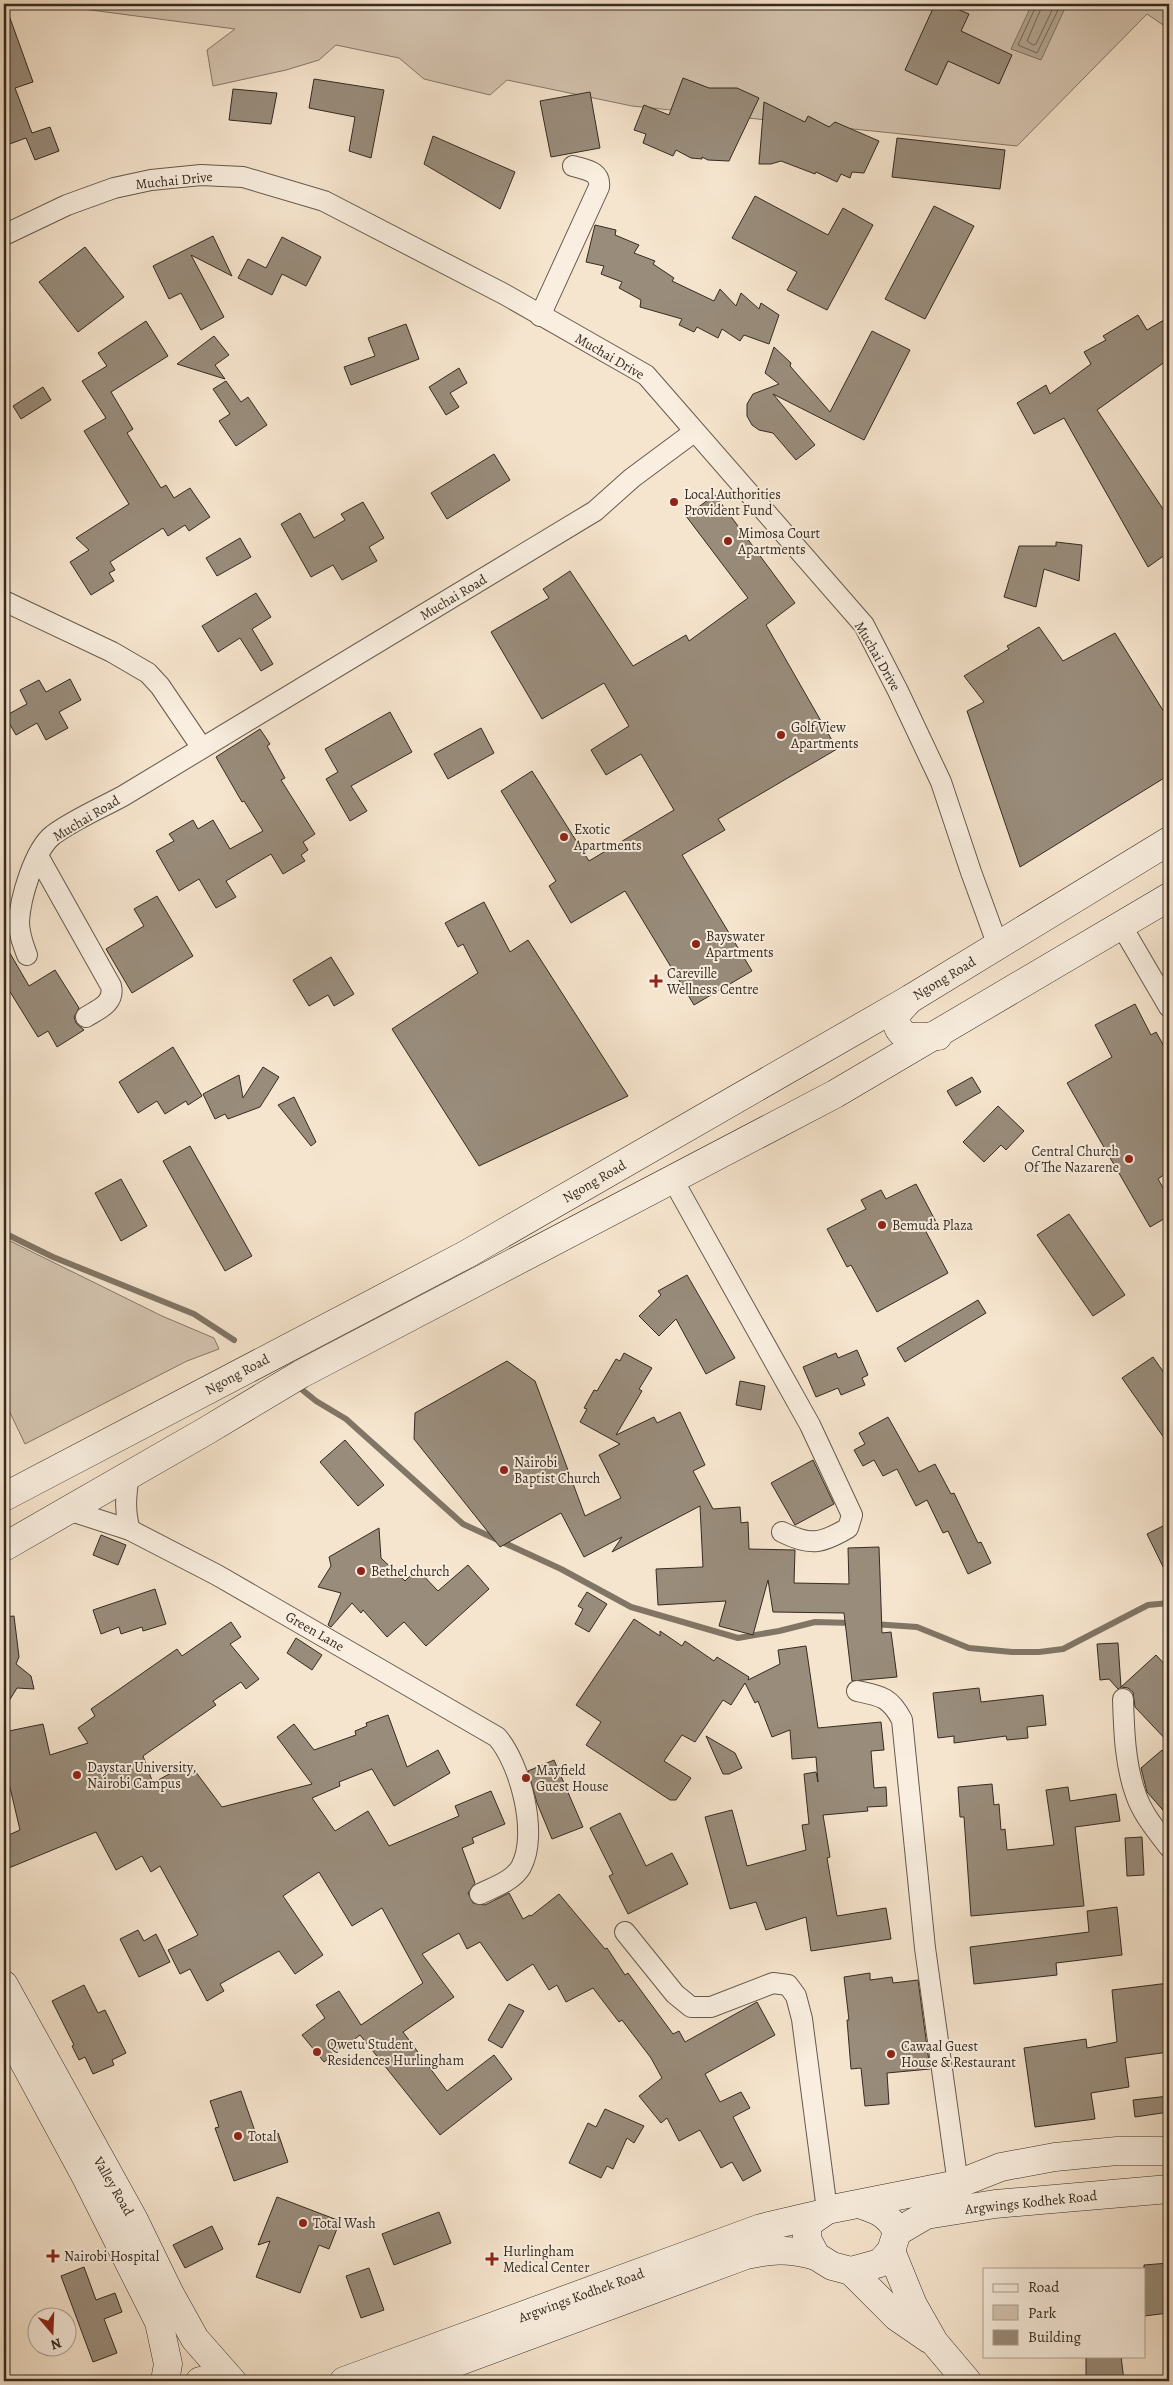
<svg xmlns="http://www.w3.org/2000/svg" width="1173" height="2385" viewBox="0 0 1173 2385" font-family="Alegreya,serif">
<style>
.green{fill:#d5c5b1;stroke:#857869}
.water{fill:#b4a693;stroke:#817565}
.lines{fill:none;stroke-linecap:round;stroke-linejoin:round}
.shore{stroke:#74685a;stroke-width:1}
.stream{stroke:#817565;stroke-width:6}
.building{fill:#998c7b;stroke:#352b21}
.street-casing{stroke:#655a4c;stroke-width:22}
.secondary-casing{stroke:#352b21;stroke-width:29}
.street{stroke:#f9eedf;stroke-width:20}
.secondary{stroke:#f9eedf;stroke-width:28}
.poi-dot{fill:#8f2418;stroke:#f9eedf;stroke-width:2}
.labels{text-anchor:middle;stroke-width:4;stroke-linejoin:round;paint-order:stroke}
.street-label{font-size:14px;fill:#352b21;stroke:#f9eedf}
.poi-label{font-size:14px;fill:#352b21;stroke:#f9eedf;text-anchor:start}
</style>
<rect width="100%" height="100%" fill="#f6e5ce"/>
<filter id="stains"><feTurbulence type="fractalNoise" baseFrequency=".004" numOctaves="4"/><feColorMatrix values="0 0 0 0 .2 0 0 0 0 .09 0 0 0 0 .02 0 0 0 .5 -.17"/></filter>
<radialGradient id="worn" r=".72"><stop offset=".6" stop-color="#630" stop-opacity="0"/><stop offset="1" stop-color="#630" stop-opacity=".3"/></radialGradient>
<!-- green -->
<g class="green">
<polygon points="45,4 1169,4 1169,29 1147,14 1017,146 632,106 507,80 490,95 424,79 399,58 336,45 319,60 286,70 213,86 207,50 235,29"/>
<polygon points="4,1238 162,1316 214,1338 219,1349 187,1361 25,1444 4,1400"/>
</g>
<!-- water -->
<polygon class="water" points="1032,4 1067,4 1041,60 1011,49"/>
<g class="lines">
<!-- shore -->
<g class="shore">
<polyline points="1037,4 1018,45 1037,53 1061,4"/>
<polyline points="1043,4 1027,41 1033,45 1036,44 1055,4"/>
</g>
<!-- stream -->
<g class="stream">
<polyline points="4,1233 53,1257 194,1314 234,1340"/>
<polyline points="295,1384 316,1401 346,1419 463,1524 561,1569 631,1607 738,1638 779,1631 815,1622 853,1623"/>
<polyline points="873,1624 917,1627 969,1648 1012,1652 1039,1652 1063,1649 1148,1605 1169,1603"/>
</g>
</g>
<!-- building -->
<g class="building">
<polygon points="935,4 945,4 969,14 961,31 1012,55 999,84 948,61 937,85 905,70"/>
<polygon points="4,7 6,7 33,82 15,88 32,133 50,127 59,151 35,160 26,138 4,146"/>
<polygon points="683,78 709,88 737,88 759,98 729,161 708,160 702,157 702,159 691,158 676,150 673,156 643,143 646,134 634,130 644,105 669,115"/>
<polygon points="314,79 384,90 371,158 349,151 355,117 309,108"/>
<polygon points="233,89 277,93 271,124 229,120"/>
<polygon points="590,92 600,148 551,157 540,101"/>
<polygon points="764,102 805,122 808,116 829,127 835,122 879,141 864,173 852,172 850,178 841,174 837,182 816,172 815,174 781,161 771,164 759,164"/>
<polygon points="433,136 515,172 500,209 424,164"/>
<polygon points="897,138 1005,150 1000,189 892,177"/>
<polygon points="755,196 828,235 843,208 873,225 827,310 787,290 797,272 732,238"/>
<polygon points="934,206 974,226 925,319 885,299"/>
<polygon points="595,225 616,230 615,235 639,245 634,253 655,261 653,264 674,278 672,281 714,301 720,289 736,306 741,293 759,309 761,303 779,315 769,344 744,335 740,341 722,329 718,338 697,327 694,332 679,325 682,319 640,307 641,300 619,288 622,282 601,274 604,266 586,262"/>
<polygon points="213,236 232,276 191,255 224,317 201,330 181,293 169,299 153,266"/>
<polygon points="282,237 321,257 306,286 282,274 272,295 238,278 248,259 266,268"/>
<polygon points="85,247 124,297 78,332 39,282"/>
<polygon points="1138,315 1147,330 1169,317 1169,359 1097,410 1169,518 1169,552 1148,567 1064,418 1034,434 1017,403 1046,385 1050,394 1091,364 1084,352 1106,340 1103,336"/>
<polygon points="146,321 168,356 111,392 133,429 127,433 161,488 166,485 174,498 190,488 210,517 189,531 185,525 168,536 163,528 110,562 115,570 109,573 114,581 91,595 70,562 89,550 76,538 129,504 84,431 106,418 82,381 107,366 98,353"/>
<polygon points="406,324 419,359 351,385 344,367 375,356 368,338"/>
<polygon points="872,331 910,350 864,440 773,394 815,445 796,460 773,433 759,430 752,425 747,416 747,404 753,394 779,384 765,373 774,347 791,363 790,366 830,412"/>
<polygon points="214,336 229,355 215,365 225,379 177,364"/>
<polygon points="459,368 467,383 450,393 459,407 446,415 429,387"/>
<polygon points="226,381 241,402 248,397 267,425 236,446 219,421 230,414 213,389"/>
<polygon points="43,387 51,400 21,419 13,406"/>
<polygon points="494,454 510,480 447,519 431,493"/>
<polygon points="715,495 795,603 766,625 837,749 718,819 725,830 682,855 752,971 694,1005 625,891 571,923 549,886 556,881 501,791 532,771 589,861 674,810 641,754 606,775 591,750 629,726 604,683 542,719 491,632 549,598 543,589 570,571 633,666 686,635 689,641 748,598 686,516"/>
<polygon points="363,502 384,538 369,547 377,561 342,580 333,565 311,577 281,524 300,513 314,538 345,520 341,514"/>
<polygon points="240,538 251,557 217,576 206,558"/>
<polygon points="1056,542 1082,545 1079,581 1044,569 1036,607 1004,597 1019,546 1056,546"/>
<polygon points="256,593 271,617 252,629 273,664 261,671 240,638 218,652 202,626"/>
<polygon points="1039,627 1063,661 1115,633 1169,720 1169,775 1020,867 967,711 984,702 964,676 1009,649 1007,646"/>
<polygon points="70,679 81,700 59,712 68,728 46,740 37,723 16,735 5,716 27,704 20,690 39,680 46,692"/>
<polygon points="390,712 412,752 351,786 367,811 350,821 326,779 338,772 325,749"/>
<polygon points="481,728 494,753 448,779 434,754"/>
<polygon points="260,729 270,744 267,746 285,778 281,780 315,834 303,842 308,850 301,855 305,861 283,874 271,854 226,881 236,897 216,908 199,879 179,891 156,851 174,841 169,834 193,820 198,829 213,820 230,849 263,831 244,801 242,802 216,757"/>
<polygon points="157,896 193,956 132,993 106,949 144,926 134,909"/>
<polygon points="484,902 510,952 528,940 628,1096 479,1166 392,1029 478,973 463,944 458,947 445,923"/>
<polygon points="4,943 29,986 55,970 79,1008 74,1017 76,1023 84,1030 57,1047 48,1031 38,1037 4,982"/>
<polygon points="331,957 354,994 334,1006 328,995 309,1006 293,980"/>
<polygon points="1135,1004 1151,1035 1156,1032 1169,1055 1169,1171 1158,1179 1169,1198 1169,1216 1150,1227 1067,1083 1112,1057 1095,1025"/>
<polygon points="173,1047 202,1096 188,1105 186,1101 165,1114 157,1101 138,1113 119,1082"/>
<polygon points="263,1067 279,1077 260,1107 228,1119 225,1114 215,1119 203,1094 239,1075 243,1098"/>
<polygon points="972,1077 981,1092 956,1106 947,1091"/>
<polygon points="294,1097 316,1142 311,1146 278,1105"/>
<polygon points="998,1106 1024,1131 1006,1150 1001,1145 984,1162 963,1142"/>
<polygon points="190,1146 252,1256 225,1271 163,1161"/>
<polygon points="121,1179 147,1226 121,1241 95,1193"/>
<polygon points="916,1184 936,1222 924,1228 948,1273 877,1312 851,1265 847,1267 827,1229 866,1209 861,1200 881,1190 886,1199"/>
<polygon points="1069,1214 1125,1295 1093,1316 1037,1235"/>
<polygon points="687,1275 735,1358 706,1374 676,1319 659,1336 639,1316 661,1295 658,1291"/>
<polygon points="978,1300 986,1313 905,1362 897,1348"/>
<polygon points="857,1350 868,1375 862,1378 865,1385 841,1395 838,1388 816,1397 803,1367 836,1353 838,1358"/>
<polygon points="624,1353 652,1368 639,1389 642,1391 616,1435 654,1417 657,1423 680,1412 705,1465 693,1471 713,1509 740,1507 741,1523 748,1522 749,1549 795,1550 794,1583 849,1584 848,1548 879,1547 882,1633 891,1632 897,1677 852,1681 844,1613 773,1612 768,1580 753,1635 719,1626 726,1601 658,1605 656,1569 703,1567 700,1506 612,1552 622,1537 584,1557 561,1513 500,1547 414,1439 415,1413 507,1361 535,1381 585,1516 621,1498 599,1455 620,1444 580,1422 587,1409 584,1408 594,1390 597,1391 616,1359 620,1361"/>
<polygon points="1153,1357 1169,1380 1169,1445 1122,1378"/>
<polygon points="740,1381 765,1386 761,1410 736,1405"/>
<polygon points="888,1417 919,1472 935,1464 951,1494 954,1493 978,1543 981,1542 991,1563 968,1574 948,1531 943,1533 927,1500 916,1506 897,1469 883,1476 874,1460 863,1466 854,1450 865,1444 859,1433"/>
<polygon points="345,1440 384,1485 358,1506 320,1462"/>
<polygon points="813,1460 834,1504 795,1525 771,1483"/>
<polygon points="1169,1523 1169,1579 1147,1534"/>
<polygon points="379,1528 381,1558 405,1581 417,1569 438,1591 468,1565 489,1589 426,1646 404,1622 387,1637 363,1610 361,1613 352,1603 331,1627 328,1625 341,1593 318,1587 331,1566 329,1557"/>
<polygon points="101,1535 126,1545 118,1565 93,1555"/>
<polygon points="155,1589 166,1624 143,1631 142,1627 121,1634 119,1627 101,1634 93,1610"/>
<polygon points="587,1592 607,1604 589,1632 575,1624 583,1609 578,1606"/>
<polygon points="14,1616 19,1657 16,1664 31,1676 34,1689 17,1688 4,1709 4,1617"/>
<polygon points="634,1619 660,1636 660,1631 682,1646 685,1641 714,1661 717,1657 749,1677 748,1680 780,1664 778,1650 806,1646 818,1728 881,1722 884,1750 871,1751 874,1788 886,1787 887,1806 867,1807 868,1811 823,1815 830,1857 827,1858 837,1916 886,1908 891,1939 811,1951 806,1917 766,1930 756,1902 730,1909 705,1817 732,1810 747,1866 806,1850 802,1825 809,1824 804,1774 816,1772 818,1782 816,1757 792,1759 790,1730 772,1737 758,1701 755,1703 745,1683 731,1705 723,1700 695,1742 682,1735 664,1761 691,1778 676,1800 670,1800 586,1745 601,1722 576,1705"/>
<polygon points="231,1622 241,1637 230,1644 259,1679 246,1689 241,1682 213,1701 216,1705 143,1756 153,1783 189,1763 222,1807 312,1784 277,1737 294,1724 314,1750 356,1735 355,1731 367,1726 366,1723 388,1715 407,1767 438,1750 450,1773 394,1806 372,1769 339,1782 340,1786 312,1798 335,1831 368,1811 389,1846 459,1816 455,1806 491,1791 505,1824 472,1838 474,1843 462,1848 475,1883 468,1893 473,1903 485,1905 509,1893 523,1919 530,1915 531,1916 559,1894 605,1949 607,1948 625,1975 628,1973 673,2034 679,2031 685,2042 757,2002 775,2035 705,2074 720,2102 741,2092 750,2108 733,2117 761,2171 743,2181 732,2162 721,2168 700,2130 679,2141 667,2118 661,2123 639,2096 662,2078 651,2058 622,2020 619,2022 593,1988 566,2002 557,1985 549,1990 533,1964 507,1981 480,1942 467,1949 459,1933 422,1954 454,1997 403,2032 447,2091 494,2055 512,2079 440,2135 360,2035 324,2062 302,2035 325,2018 316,2005 339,1991 361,2025 423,1983 382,1908 352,1926 319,1872 283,1896 323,1955 295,1974 279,1951 220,1984 224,1991 207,2001 190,1969 180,1974 168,1950 198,1935 160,1866 151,1872 142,1856 116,1870 96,1832 4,1870 4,1837 20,1830 4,1762 4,1732 43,1724 50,1755 88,1743 78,1728 95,1716 91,1709 177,1649 182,1656"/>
<polygon points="296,1638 322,1655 312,1670 287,1653"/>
<polygon points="1118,1643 1121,1687 1118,1689 1109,1679 1100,1680 1097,1644"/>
<polygon points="1156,1655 1169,1669 1169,1743 1135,1707 1133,1692 1128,1688 1121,1687"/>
<polygon points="979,1688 981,1702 1043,1695 1046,1725 1027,1727 1028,1738 1007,1740 1006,1736 954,1743 954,1736 938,1738 933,1693"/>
<polygon points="706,1736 735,1753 742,1768 729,1774 723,1774"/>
<polygon points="1162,1750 1169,1759 1169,1817 1147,1792 1141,1768"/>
<polygon points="554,1760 583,1827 552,1839 537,1803 528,1771"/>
<polygon points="992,1784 994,1805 999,1804 1001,1830 1005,1829 1007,1850 1054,1845 1046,1790 1068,1787 1070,1801 1116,1794 1120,1821 1075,1827 1084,1906 971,1916 964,1817 960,1817 958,1787"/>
<polygon points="620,1813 646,1866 672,1853 688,1884 628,1914 609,1876 613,1874 590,1828"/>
<polygon points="1142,1837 1144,1875 1127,1876 1125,1838"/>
<polygon points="1117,1907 1122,1955 1056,1963 1057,1975 974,1984 970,1947 1089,1932 1087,1911"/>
<polygon points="138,1930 144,1941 156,1934 170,1962 139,1977 120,1939"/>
<polygon points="870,1973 870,1980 892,1977 893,1983 918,1980 930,2069 887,2073 889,2104 865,2106 861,2068 851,2069 847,2020 849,2020 844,1977"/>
<polygon points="1169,1983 1169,2052 1125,2058 1129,2087 1091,2093 1095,2119 1035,2127 1024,2048 1086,2039 1087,2048 1117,2042 1112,1990"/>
<polygon points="84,1985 98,2013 105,2010 126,2053 112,2060 114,2065 93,2074 85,2057 79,2060 72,2046 74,2045 52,2001"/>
<polygon points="509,2004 524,2011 502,2048 488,2040"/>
<polygon points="241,2091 258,2140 278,2133 288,2162 234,2181 215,2128 219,2127 210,2101"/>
<polygon points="1169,2096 1169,2112 1135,2117 1133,2100"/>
<polygon points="605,2109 644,2126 634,2143 627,2138 613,2169 607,2166 601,2178 569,2163 588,2123 596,2127"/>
<polygon points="277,2197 340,2221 329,2249 319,2245 300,2293 256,2277 270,2241 258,2245"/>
<polygon points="439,2212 451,2243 394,2265 382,2234"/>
<polygon points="212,2226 223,2249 185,2268 173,2245"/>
<polygon points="1169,2263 1169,2313 1144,2316 1144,2265"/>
<polygon points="84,2267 96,2300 115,2293 122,2312 104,2319 117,2353 93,2362 61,2276"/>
<polygon points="369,2268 384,2310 361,2318 346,2276"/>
<polygon points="1121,2356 1124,2381 1086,2381 1086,2357"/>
</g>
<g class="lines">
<!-- street casing -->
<g class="street-casing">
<g id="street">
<polyline points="4,235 67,205 114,188 151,180 201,175 243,177 324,201 504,294 646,375 864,625 898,691 941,782 971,872 998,946"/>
<path d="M540,316L599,187C601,171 586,170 573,166"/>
<polyline points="4,601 112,652 148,673 160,686 202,748"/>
<path d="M38,856L111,986C115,1003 99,1009 86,1017"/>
<polyline points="1121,925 1169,1007"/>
<path d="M27,955C23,944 19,935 19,922C20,899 34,850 53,835C73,820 101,808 123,796L595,511L632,478L694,432"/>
<path d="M673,1180L810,1425L852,1515L848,1528C821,1544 810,1546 782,1532"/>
<path d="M129,1475C126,1494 124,1511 130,1530"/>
<path d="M68,1510L130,1530L217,1575L497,1737C520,1763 539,1834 521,1867C513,1881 494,1887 480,1894"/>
<path d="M857,1691C881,1696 890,1697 902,1720L925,1948L958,2184"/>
<path d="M1123,1699C1124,1731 1125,1765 1136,1795C1143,1815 1157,1831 1169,1847"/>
<polyline points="625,1932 675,1994 691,2007 711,2007 773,1983 788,1985 796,1996 802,2019 827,2210"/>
</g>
</g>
<!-- secondary casing -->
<g class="secondary-casing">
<g id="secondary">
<path d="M910,999L896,1014C896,1043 917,1037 938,1036"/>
<polyline points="4,1497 467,1254 910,999 1169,841"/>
<polyline points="4,1547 206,1431 301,1374 835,1094 1169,897"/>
<polyline points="4,1985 134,2220 170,2294 195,2339 232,2381"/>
<polyline points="4,2025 85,2175 159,2322 168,2364 165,2381"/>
<path d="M859,2204C877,2210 889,2214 897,2232L891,2251L880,2263L851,2271L832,2266L816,2256L807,2239V2224L827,2210L958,2184L1001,2167L1055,2157L1117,2151H1169"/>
<polyline points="897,2232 926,2215 995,2204 1169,2189"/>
<polyline points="891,2251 913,2305 934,2342 967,2381"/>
<polyline points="851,2271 897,2317 929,2339"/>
<polyline points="200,2381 212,2379 228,2381"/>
<polyline points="344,2381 761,2228 820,2214"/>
<path d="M406,2381L746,2255C773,2249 789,2249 816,2256"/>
</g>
</g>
<!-- street -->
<use href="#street" class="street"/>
<!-- secondary -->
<use href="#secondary" class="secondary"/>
</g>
<!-- markers -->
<g class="poi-dot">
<circle cx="674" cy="502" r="5"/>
<circle cx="728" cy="541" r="5"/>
<circle cx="781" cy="735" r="5"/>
<circle cx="564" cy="837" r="5"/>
<circle cx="696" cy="944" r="5"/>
<path d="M653.5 973.5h5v5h5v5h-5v5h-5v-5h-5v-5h5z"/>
<circle cx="1129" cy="1159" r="5"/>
<circle cx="882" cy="1225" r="5"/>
<circle cx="504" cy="1470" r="5"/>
<circle cx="361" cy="1571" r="5"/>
<circle cx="77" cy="1775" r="5"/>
<circle cx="526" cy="1778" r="5"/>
<circle cx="317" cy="2052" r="5"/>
<circle cx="891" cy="2054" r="5"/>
<circle cx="238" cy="2136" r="5"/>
<circle cx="303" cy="2223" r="5"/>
<path d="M50.5 2248.5h5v5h5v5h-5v5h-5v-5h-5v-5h5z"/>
<path d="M489.5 2251.5h5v5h5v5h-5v5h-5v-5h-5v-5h5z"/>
</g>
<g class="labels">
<!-- street labels -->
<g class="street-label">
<text transform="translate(174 180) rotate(-6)" y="5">Muchai Drive</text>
<text transform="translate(610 356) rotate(30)" y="5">Muchai Drive</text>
<text transform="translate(453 597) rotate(-31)" y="5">Muchai Road</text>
<text transform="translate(878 656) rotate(60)" y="5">Muchai Drive</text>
<text transform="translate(86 818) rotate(-31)" y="5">Muchai Road</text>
<text transform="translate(944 978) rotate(-31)" y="5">Ngong Road</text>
<text transform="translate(594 1181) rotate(-30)" y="5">Ngong Road</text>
<text transform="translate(237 1374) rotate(-28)" y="5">Ngong Road</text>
<text transform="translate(315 1631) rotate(30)" y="5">Green Lane</text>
<text transform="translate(114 2186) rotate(60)" y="5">Valley Road</text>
<text transform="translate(1031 2202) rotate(-6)" y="5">Argwings Kodhek Road</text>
<text transform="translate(581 2295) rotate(-20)" y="5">Argwings Kodhek Road</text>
</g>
<!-- poi labels -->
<g class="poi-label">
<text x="684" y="499">Local Authorities<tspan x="684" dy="16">Provident Fund</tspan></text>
<text x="738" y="538">Mimosa Court<tspan x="738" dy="16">Apartments</tspan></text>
<text x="791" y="732">Golf View<tspan x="791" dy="16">Apartments</tspan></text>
<text x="574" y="834">Exotic<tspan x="574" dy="16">Apartments</tspan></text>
<text x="706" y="941">Bayswater<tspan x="706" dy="16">Apartments</tspan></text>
<text x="667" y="978">Careville<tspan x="667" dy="16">Wellness Centre</tspan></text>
<text x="1119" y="1156" text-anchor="end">Central Church<tspan x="1119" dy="16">Of The Nazarene</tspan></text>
<text x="892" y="1230">Bemuda Plaza</text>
<text x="514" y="1467">Nairobi<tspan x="514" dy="16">Baptist Church</tspan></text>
<text x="371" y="1576">Bethel church</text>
<text x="87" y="1772">Daystar University,<tspan x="87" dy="16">Nairobi Campus</tspan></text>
<text x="536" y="1775">Mayfield<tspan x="536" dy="16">Guest House</tspan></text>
<text x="327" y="2049">Qwetu Student<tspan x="327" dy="16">Residences Hurlingham</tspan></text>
<text x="901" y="2051">Cawaal Guest<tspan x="901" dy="16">House &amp; Restaurant</tspan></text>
<text x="248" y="2141">Total</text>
<text x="313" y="2228">Total Wash</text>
<text x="503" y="2256">Hurlingham<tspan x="503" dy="16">Medical Center</tspan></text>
<text x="64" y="2261">Nairobi Hospital</text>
</g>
</g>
<!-- margin -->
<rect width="1173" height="2385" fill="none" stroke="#f6e5ce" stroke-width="20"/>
<rect x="5" y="5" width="1163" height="2375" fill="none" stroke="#352b21" stroke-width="2.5"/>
<rect x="10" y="10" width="1153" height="2365" fill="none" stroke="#352b21"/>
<!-- legend -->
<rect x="983" y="2268" width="162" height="90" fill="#f9eedf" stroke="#aba093"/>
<rect x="993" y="2284" width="25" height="8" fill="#f9eedf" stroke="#aba093"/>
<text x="1028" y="2292" font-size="15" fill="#352b21">Road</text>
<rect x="993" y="2305" width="25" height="15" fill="#d5c5b1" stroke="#aba093"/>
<text x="1028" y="2318" font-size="15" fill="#352b21">Park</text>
<rect x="993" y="2330" width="25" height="15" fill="#998c7b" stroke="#aba093"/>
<text x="1028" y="2342" font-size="15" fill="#352b21">Building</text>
<!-- north arrow -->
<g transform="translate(52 2332) rotate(161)"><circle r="24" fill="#f9eedf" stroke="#aba093"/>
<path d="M0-4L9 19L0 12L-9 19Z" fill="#8f2418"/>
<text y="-8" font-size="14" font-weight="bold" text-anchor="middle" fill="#352b21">N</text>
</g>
<rect width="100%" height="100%" filter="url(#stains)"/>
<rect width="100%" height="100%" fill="url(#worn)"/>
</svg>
